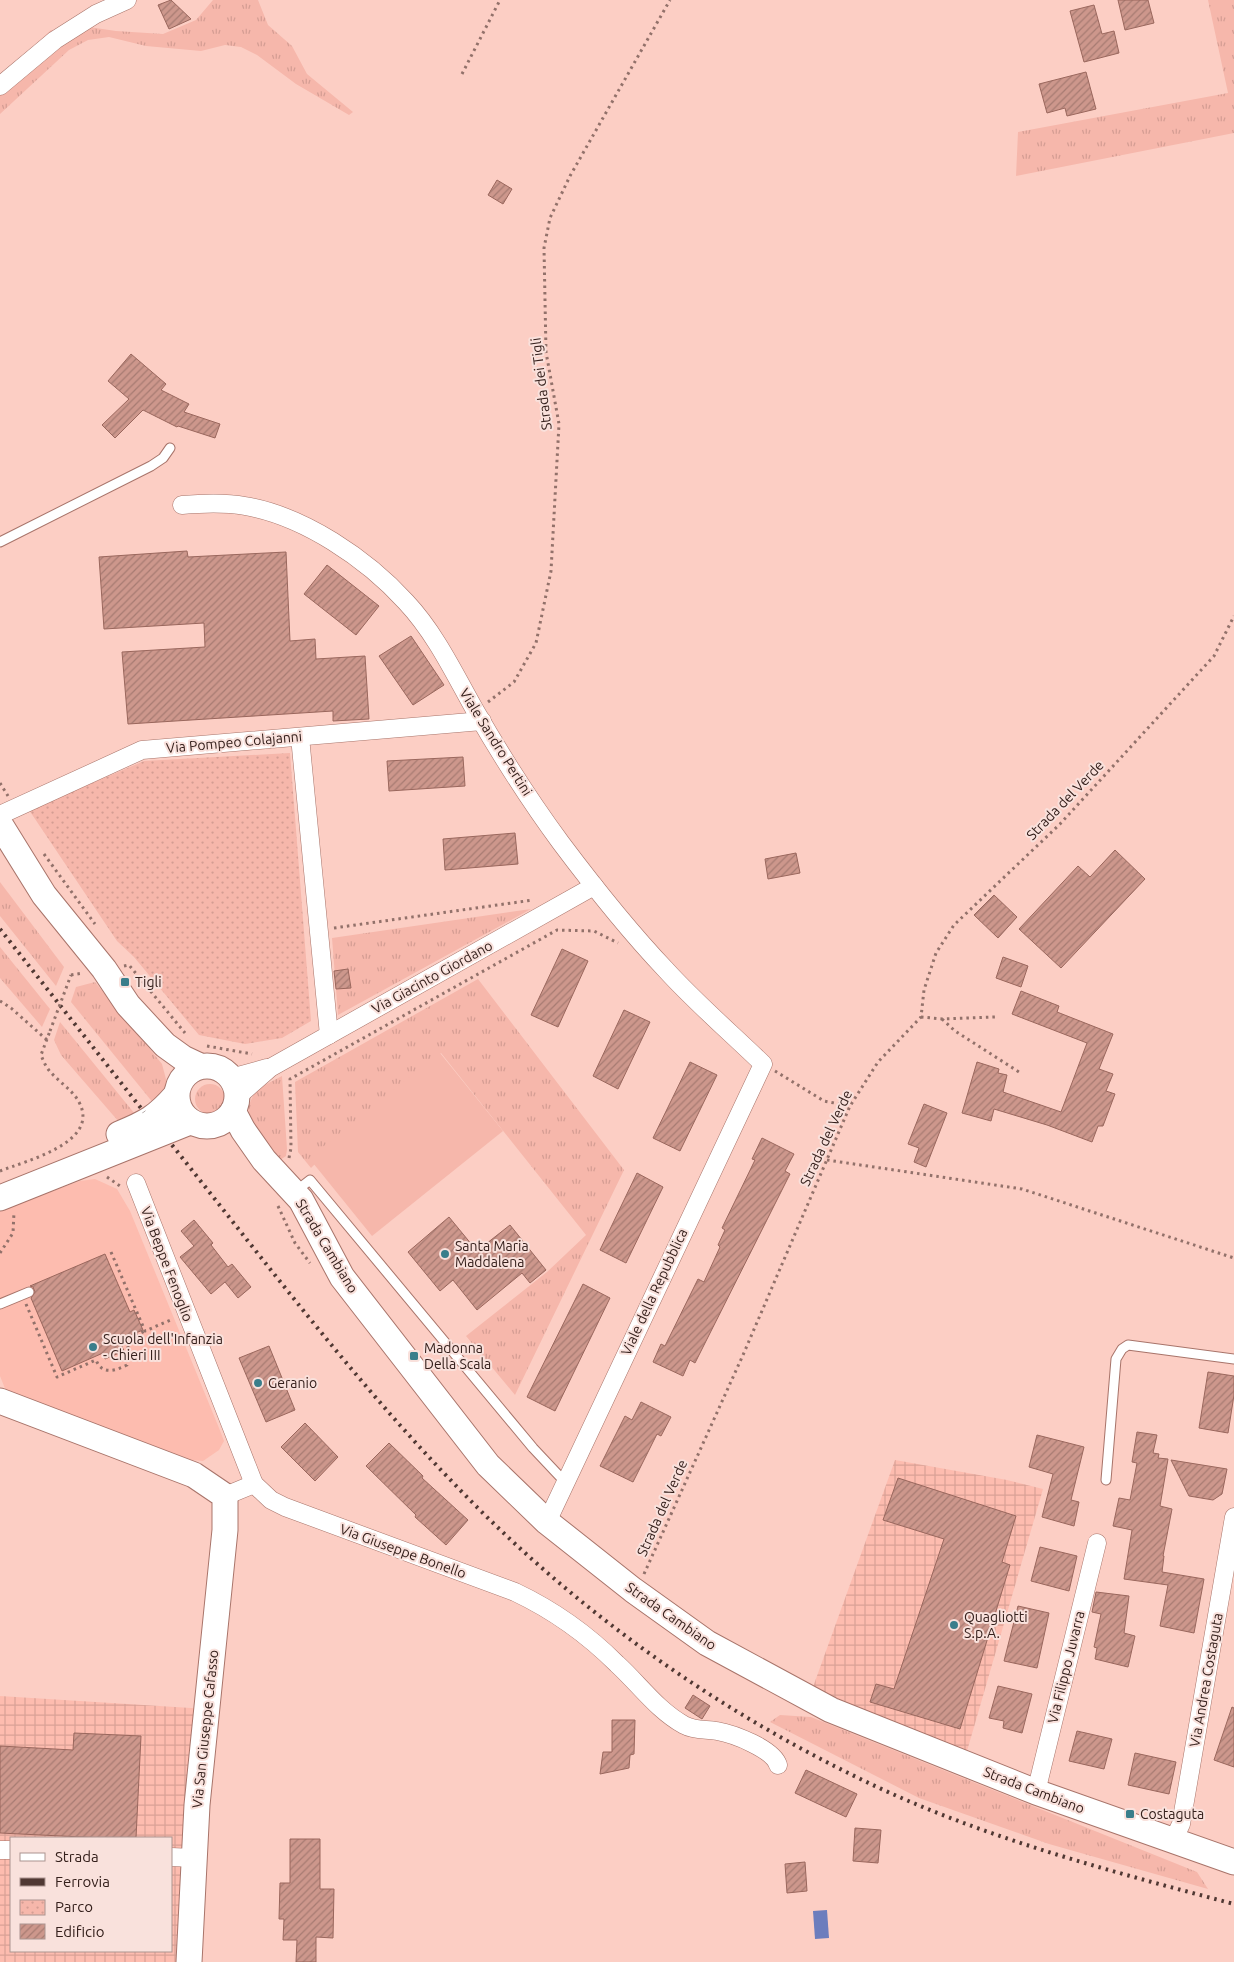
<svg xmlns="http://www.w3.org/2000/svg" width="1234" height="1962" viewBox="0 0 1234 1962" font-family="Ubuntu,sans-serif">
<style>
.built{fill:#fdbcaf}
.industrial{fill:url(#industrial-grid);fill-rule:evenodd}
.grass{fill:url(#grass-tufts)}
.park{fill:url(#park-dots)}
.pitch{fill:#f6b7ab}
.water{fill:#6c7dbd}
.building{fill:url(#building-hatch);stroke:#9a675d}
.lines{fill:none;stroke-linecap:round;stroke-linejoin:round}
.lane-casing{stroke:#a8746a;stroke-width:11}
.street-casing{stroke:#a8746a;stroke-width:19}
.secondary-casing{stroke:#a8746a;stroke-width:27}
.path{stroke:#92716a;stroke-width:3;stroke-dasharray:2.5 4;stroke-linecap:butt}
.lane{stroke:#fff;stroke-width:9}
.street{stroke:#fff;stroke-width:18}
.secondary{stroke:#fff;stroke-width:25}
.rail{stroke:#503833;stroke-width:4;stroke-dasharray:2.5 5;stroke-linecap:butt}
.path-bridge{stroke:#92716a;stroke-width:3;stroke-dasharray:2.5 4;stroke-linecap:butt}
.poi-dot{fill:#397e8b;stroke:#f9e1dc;stroke-width:2}
.labels{text-anchor:middle;stroke-width:4;stroke-linejoin:round;paint-order:stroke}
.street-label{font-size:14px;fill:#35201c;stroke:#f9e1dc}
.poi-label{font-size:14px;fill:#35201c;stroke:#f9e1dc;text-anchor:start}
</style>
<defs>
<pattern id="industrial-grid" width="8" height="8" patternUnits="userSpaceOnUse" patternTransform="scale(1.25)"><rect width="8" height="8" fill="#fdbcaf"/><path d="M0 4h8M4 0v8" fill="none" stroke="#d9a196"/></pattern>
<pattern id="grass-tufts" width="24" height="20" patternUnits="userSpaceOnUse" patternTransform="scale(1.25)"><rect width="24" height="20" fill="#f6b7ab"/><path d="M3 7l-1-3M5 7V3M7 7l1-3M15 17l-1-3M17 17v-4M19 17l1-3" fill="none" stroke="#d49d93"/></pattern>
<pattern id="park-dots" width="8" height="8" patternUnits="userSpaceOnUse" patternTransform="scale(1.25)"><rect width="8" height="8" fill="#f6b7ab"/><path d="M2 2h.1M6 6h.1" fill="none" stroke="#d49d93" stroke-width="1.8" stroke-linecap="round"/></pattern>
<pattern id="building-hatch" width="6" height="6" patternUnits="userSpaceOnUse" patternTransform="scale(1.25)"><rect width="6" height="6" fill="#cd978c"/><path d="M-1 1l2-2M0 6l6-6M5 7l2-2" fill="none" stroke="#a77b72"/></pattern>
</defs>
<rect width="100%" height="100%" fill="#fccec4"/>
<!-- built -->
<polygon class="built" points="95,1179 117,1189 130,1211 219,1428 224,1441 219,1450 203,1461 192,1460 6,1391 0,1376 0,1210 80,1181"/>
<!-- industrial -->
<g class="industrial">
<polygon points="895,1460 1007,1480 1043,1489 967,1751 872,1716 813,1687"/>
<path d="M0,1696L207,1709L185,1962H0ZM11,1838H171V1951H11Z"/>
</g>
<!-- grass -->
<g class="grass">
<polygon points="213,0 258,0 268,25 292,46 307,74 353,112 349,115 296,84 257,55 241,47 225,45 201,51 146,46 109,37 88,40 69,50 0,114 0,77 51,30 58,33 82,26 116,31 163,34 196,20"/>
<polygon points="1208,0 1234,0 1234,133 1016,176 1018,132 1228,93"/>
<polygon points="0,882 64,967 56,986 0,916"/>
<polygon points="531,909 338,1015 332,938"/>
<polygon points="0,947 50,1009 42,1027 0,978"/>
<polygon points="478,979 624,1170 515,1395 466,1336 547,1272 586,1235 441,1053 310,1158 315,1164 311,1168 298,1152 295,1082"/>
<polygon points="95,982 162,1064 167,1083 163,1096 154,1104 71,1002 76,987"/>
<polygon points="60,1022 139,1119 119,1122 61,1055 54,1040"/>
<path d="M282,1076L287,1149L286,1156L280,1160C265,1143 238,1122 253,1096C258,1087 273,1081 282,1076Z"/>
<circle cx="210" cy="1099" r="15"/>
<polygon points="780,1715 811,1717 1197,1872 1208,1889 1049,1844 919,1798 770,1722"/>
</g>
<!-- park -->
<polygon class="park" points="290,753 311,1021 282,1038 245,1044 199,1035 134,957 117,941 29,810 144,761"/>
<!-- pitch -->
<polygon class="pitch" points="440,1053 503,1131 372,1236 309,1158"/>
<!-- water -->
<polygon class="water" points="827,1910 829,1938 815,1939 813,1911"/>
<!-- building -->
<g class="building">
<polygon points="171,0 191,19 169,29 158,5"/>
<polygon points="1118,0 1148,0 1154,23 1125,30"/>
<polygon points="1094,5 1102,34 1114,31 1119,53 1084,62 1070,11"/>
<polygon points="1086,72 1096,109 1067,116 1065,108 1047,113 1039,84"/>
<polygon points="497,180 512,189 503,204 488,195"/>
<polygon points="131,354 166,384 161,390 189,404 184,412 220,424 215,438 178,426 177,427 143,410 115,438 102,425 129,399 108,381"/>
<polygon points="187,551 188,557 286,552 290,641 315,639 316,659 365,656 369,719 333,721 333,711 128,724 122,652 205,647 204,623 104,629 99,557"/>
<polygon points="327,565 379,606 356,635 304,594"/>
<polygon points="411,636 444,685 413,705 379,656"/>
<polygon points="463,757 465,786 389,791 387,761"/>
<polygon points="515,833 518,864 445,870 443,839"/>
<polygon points="1115,850 1145,879 1061,968 1019,929 1078,866 1090,877"/>
<polygon points="796,853 800,873 768,879 765,859"/>
<polygon points="994,895 1017,917 998,938 974,915"/>
<polygon points="562,949 588,961 558,1027 531,1015"/>
<polygon points="1003,957 1028,966 1021,987 996,978"/>
<polygon points="348,969 351,988 336,989 334,971"/>
<polygon points="1021,991 1059,1006 1057,1012 1113,1034 1099,1069 1113,1074 1106,1091 1115,1094 1103,1126 1098,1126 1092,1142 1047,1125 994,1109 991,1121 962,1113 977,1062 999,1069 998,1073 1007,1075 1003,1092 1061,1112 1087,1043 1012,1014"/>
<polygon points="624,1010 650,1022 618,1089 593,1076"/>
<polygon points="690,1062 717,1075 680,1151 653,1138"/>
<polygon points="924,1104 947,1113 926,1167 914,1162 919,1148 908,1144"/>
<polygon points="762,1138 794,1154 785,1171 790,1174 695,1363 690,1360 683,1376 653,1362 661,1344 665,1346 698,1279 704,1282 720,1247 718,1245 725,1230 722,1228 755,1160 752,1159"/>
<polygon points="637,1173 663,1187 626,1263 600,1250"/>
<polygon points="449,1217 477,1251 510,1225 546,1270 530,1283 522,1273 477,1310 453,1280 440,1291 408,1252"/>
<polygon points="194,1220 213,1243 211,1245 228,1267 232,1264 251,1287 238,1298 225,1282 211,1294 180,1257 194,1246 181,1231"/>
<polygon points="105,1254 130,1312 134,1310 143,1330 119,1340 124,1351 105,1359 103,1353 62,1371 31,1298 35,1292 33,1287 30,1286"/>
<polygon points="583,1284 610,1298 555,1411 527,1397"/>
<polygon points="269,1346 295,1410 266,1422 239,1358"/>
<polygon points="1208,1372 1234,1376 1234,1395 1228,1433 1199,1428"/>
<polygon points="641,1402 671,1417 661,1436 657,1434 633,1482 600,1466 625,1416 632,1420"/>
<polygon points="305,1423 338,1457 315,1481 281,1447"/>
<polygon points="1137,1432 1157,1435 1153,1453 1159,1454 1158,1458 1168,1459 1160,1506 1172,1509 1163,1556 1164,1556 1162,1572 1204,1579 1194,1633 1160,1626 1168,1585 1124,1579 1132,1530 1113,1526 1119,1498 1130,1500 1137,1463 1132,1462"/>
<polygon points="1037,1435 1084,1447 1071,1500 1079,1502 1074,1526 1042,1517 1053,1474 1029,1467"/>
<polygon points="389,1443 423,1476 422,1478 468,1520 446,1545 415,1517 416,1515 366,1466"/>
<polygon points="1171,1460 1227,1469 1222,1494 1213,1500 1189,1496"/>
<polygon points="898,1478 1016,1516 1002,1562 1010,1565 960,1729 870,1702 876,1684 894,1689 944,1539 883,1520"/>
<polygon points="1040,1547 1077,1556 1069,1591 1031,1581"/>
<polygon points="1096,1592 1129,1596 1124,1633 1135,1636 1128,1667 1095,1659 1097,1648 1094,1647 1101,1614 1092,1612"/>
<polygon points="1018,1606 1049,1613 1037,1668 1004,1661"/>
<polygon points="998,1686 1032,1694 1022,1733 1003,1728 1004,1721 989,1718"/>
<polygon points="693,1695 710,1706 702,1719 685,1708"/>
<polygon points="1232,1707 1234,1708 1234,1767 1214,1760"/>
<polygon points="612,1720 635,1720 634,1754 630,1755 629,1768 600,1774 603,1752 612,1752"/>
<polygon points="1077,1731 1112,1739 1104,1769 1069,1761"/>
<polygon points="74,1733 141,1736 136,1838 102,1838 0,1833 0,1746 73,1750"/>
<polygon points="1135,1753 1176,1762 1169,1794 1128,1785"/>
<polygon points="806,1770 857,1794 846,1817 795,1793"/>
<polygon points="855,1828 881,1830 878,1863 853,1861"/>
<polygon points="290,1839 320,1839 320,1889 334,1889 333,1938 316,1937 316,1962 296,1962 297,1940 283,1940 284,1919 279,1919 280,1883 290,1883"/>
<polygon points="805,1862 807,1891 787,1893 785,1864"/>
</g>
<g class="lines">
<!-- lane casing -->
<g class="lane-casing">
<g id="lane">
<polyline points="0,542 151,466 163,458 170,448"/>
<polyline points="296,1191 310,1180 533,1448 565,1482"/>
<polyline points="0,1304 29,1292"/>
<polyline points="1106,1480 1116,1359 1122,1349 1128,1345 1234,1359"/>
</g>
</g>
<!-- street casing -->
<g class="street-casing">
<g id="street">
<polyline points="0,86 55,40 96,14 127,0"/>
<path d="M182,505C204,503 224,502 245,506C304,516 367,559 406,602C436,634 455,675 476,712C502,757 530,801 561,843C594,887 628,930 666,970C696,1003 731,1033 763,1064L547,1522"/>
<polyline points="300,737 329,1035"/>
<polyline points="0,815 142,750 482,721"/>
<polyline points="231,1078 267,1068"/>
<polyline points="237,1097 270,1068 594,886"/>
<polyline points="136,1183 254,1484"/>
<path d="M225,1496L254,1484L271,1500L285,1507L515,1592C553,1610 587,1634 617,1664C639,1684 657,1710 684,1725C695,1731 706,1729 717,1731C734,1734 773,1749 778,1765"/>
<polyline points="1036,1792 1097,1543"/>
<polyline points="1173,1841 1181,1824 1234,1517"/>
<polyline points="0,1850 11,1850"/>
<polyline points="171,1857 194,1858"/>
</g>
</g>
<!-- secondary casing -->
<g class="secondary-casing">
<g id="secondary">
<polyline points="0,824 44,895 104,969 128,1005 165,1045 183,1058 200,1066"/>
<circle cx="207" cy="1096" r="30"/>
<polyline points="233,1111 243,1130 264,1160 301,1200 342,1277 488,1465 547,1522 633,1590 707,1643 831,1710 1036,1792 1234,1862"/>
<path d="M119,1134C146,1123 157,1117 176,1095"/>
<polyline points="0,1198 190,1122"/>
<polyline points="0,1401 194,1475 225,1496 225,1530 197,1805 189,1962"/>
</g>
</g>
<!-- path -->
<g class="path">
<polyline points="462,74 500,0"/>
<polyline points="488,702 514,682 536,643 551,571 559,424 546,352 544,248 550,218 570,176 670,0"/>
<polyline points="0,783 8,796"/>
<polyline points="44,854 95,924"/>
<polyline points="334,928 533,900"/>
<polyline points="124,966 129,965 185,1033"/>
<polyline points="71,975 83,973"/>
<polyline points="0,1001 11,1008 47,1040"/>
<polyline points="921,1017 942,1019 995,1017"/>
<polyline points="942,1019 955,1031 1019,1072"/>
<polyline points="207,1046 252,1054"/>
<polyline points="775,1071 824,1101 850,1106"/>
<polyline points="289,1158 291,1148 290,1079 557,930 594,931 618,943"/>
<polyline points="827,1160 1022,1189 1234,1258"/>
<path d="M0,1171C25,1161 101,1143 79,1102C72,1089 57,1081 48,1069C45,1065 43,1060 41,1055L50,1031"/>
<polyline points="107,1177 120,1186"/>
<polyline points="278,1206 295,1243 310,1263"/>
<polyline points="111,1252 145,1331 173,1319"/>
<polyline points="0,1253 13,1233 14,1212"/>
<path d="M26,1304L57,1377L96,1360C102,1375 115,1371 127,1365L130,1354L126,1340L145,1331"/>
<polyline points="644,1574 743,1355 850,1106 878,1062 921,1017 924,990 936,953 954,925 1060,824 1214,656 1234,616"/>
</g>
<!-- lane -->
<use href="#lane" class="lane"/>
<!-- street -->
<use href="#street" class="street"/>
<!-- secondary -->
<use href="#secondary" class="secondary"/>
<!-- rail -->
<g class="rail">
<polyline points="0,929 144,1112"/>
<path d="M172,1145C267,1264 359,1387 466,1496C586,1619 731,1720 888,1792C999,1842 1117,1873 1234,1904"/>
</g>
<!-- path-bridge -->
<polyline class="path-bridge" points="50,1031 71,975"/>
</g>
<!-- markers -->
<g class="poi-dot">
<rect x="120" y="977" width="10" height="10" rx="2.5"/>
<circle cx="445" cy="1254" r="5"/>
<circle cx="93" cy="1347" r="5"/>
<rect x="409" y="1351" width="10" height="10" rx="2.5"/>
<circle cx="258" cy="1383" r="5"/>
<circle cx="954" cy="1625" r="5"/>
<rect x="1125" y="1809" width="10" height="10" rx="2.5"/>
</g>
<g class="labels">
<!-- street labels -->
<g class="street-label">
<text transform="translate(541 384) rotate(-97)" y="5">Strada dei Tigli</text>
<text transform="translate(234 742) rotate(-5)" y="5">Via Pompeo Colajanni</text>
<text transform="translate(496 742) rotate(58)" y="5">Viale Sandro Pertini</text>
<text transform="translate(1065 800) rotate(-46)" y="5">Strada del Verde</text>
<text transform="translate(432 977) rotate(-29)" y="5">Via Giacinto Giordano</text>
<text transform="translate(826 1138) rotate(-65)" y="5">Strada del Verde</text>
<text transform="translate(327 1246) rotate(59)" y="5">Strada Cambiano</text>
<text transform="translate(167 1264) rotate(69)" y="5">Via Beppe Fenoglio</text>
<text transform="translate(654 1292) rotate(-65)" y="5">Viale della Repubblica</text>
<text transform="translate(662 1508) rotate(-66)" y="5">Strada del Verde</text>
<text transform="translate(403 1551) rotate(20)" y="5">Via Giuseppe Bonello</text>
<text transform="translate(671 1616) rotate(35)" y="5">Strada Cambiano</text>
<text transform="translate(1066 1667) rotate(-76)" y="5">Via Filippo Juvarra</text>
<text transform="translate(1206 1680) rotate(-80)" y="5">Via Andrea Costaguta</text>
<text transform="translate(205 1729) rotate(-84)" y="5">Via San Giuseppe Cafasso</text>
<text transform="translate(1034 1790) rotate(21)" y="5">Strada Cambiano</text>
</g>
<!-- poi labels -->
<g class="poi-label">
<text x="135" y="987">Tigli</text>
<text x="455" y="1251">Santa Maria<tspan x="455" dy="16">Maddalena</tspan></text>
<text x="103" y="1344">Scuola dell'Infanzia<tspan x="103" dy="16">- Chieri III</tspan></text>
<text x="424" y="1353">Madonna<tspan x="424" dy="16">Della Scala</tspan></text>
<text x="268" y="1388">Geranio</text>
<text x="964" y="1622">Quagliotti<tspan x="964" dy="16">S.p.A.</tspan></text>
<text x="1140" y="1819">Costaguta</text>
</g>
</g>
<!-- legend -->
<rect x="10" y="1837" width="162" height="115" fill="#f9e1dc" stroke="#ab948f"/>
<rect x="20" y="1853" width="25" height="8" fill="#ffffff" stroke="#ab948f"/>
<text x="55" y="1862" font-size="15" fill="#35201c">Strada</text>
<rect x="20" y="1878" width="25" height="8" fill="#503833" stroke="#ab948f"/>
<text x="55" y="1887" font-size="15" fill="#35201c">Ferrovia</text>
<rect x="20" y="1900" width="25" height="15" fill="url(#park-dots)" stroke="#ab948f"/>
<text x="55" y="1912" font-size="15" fill="#35201c">Parco</text>
<rect x="20" y="1924" width="25" height="15" fill="url(#building-hatch)" stroke="#ab948f"/>
<text x="55" y="1937" font-size="15" fill="#35201c">Edificio</text>
</svg>
